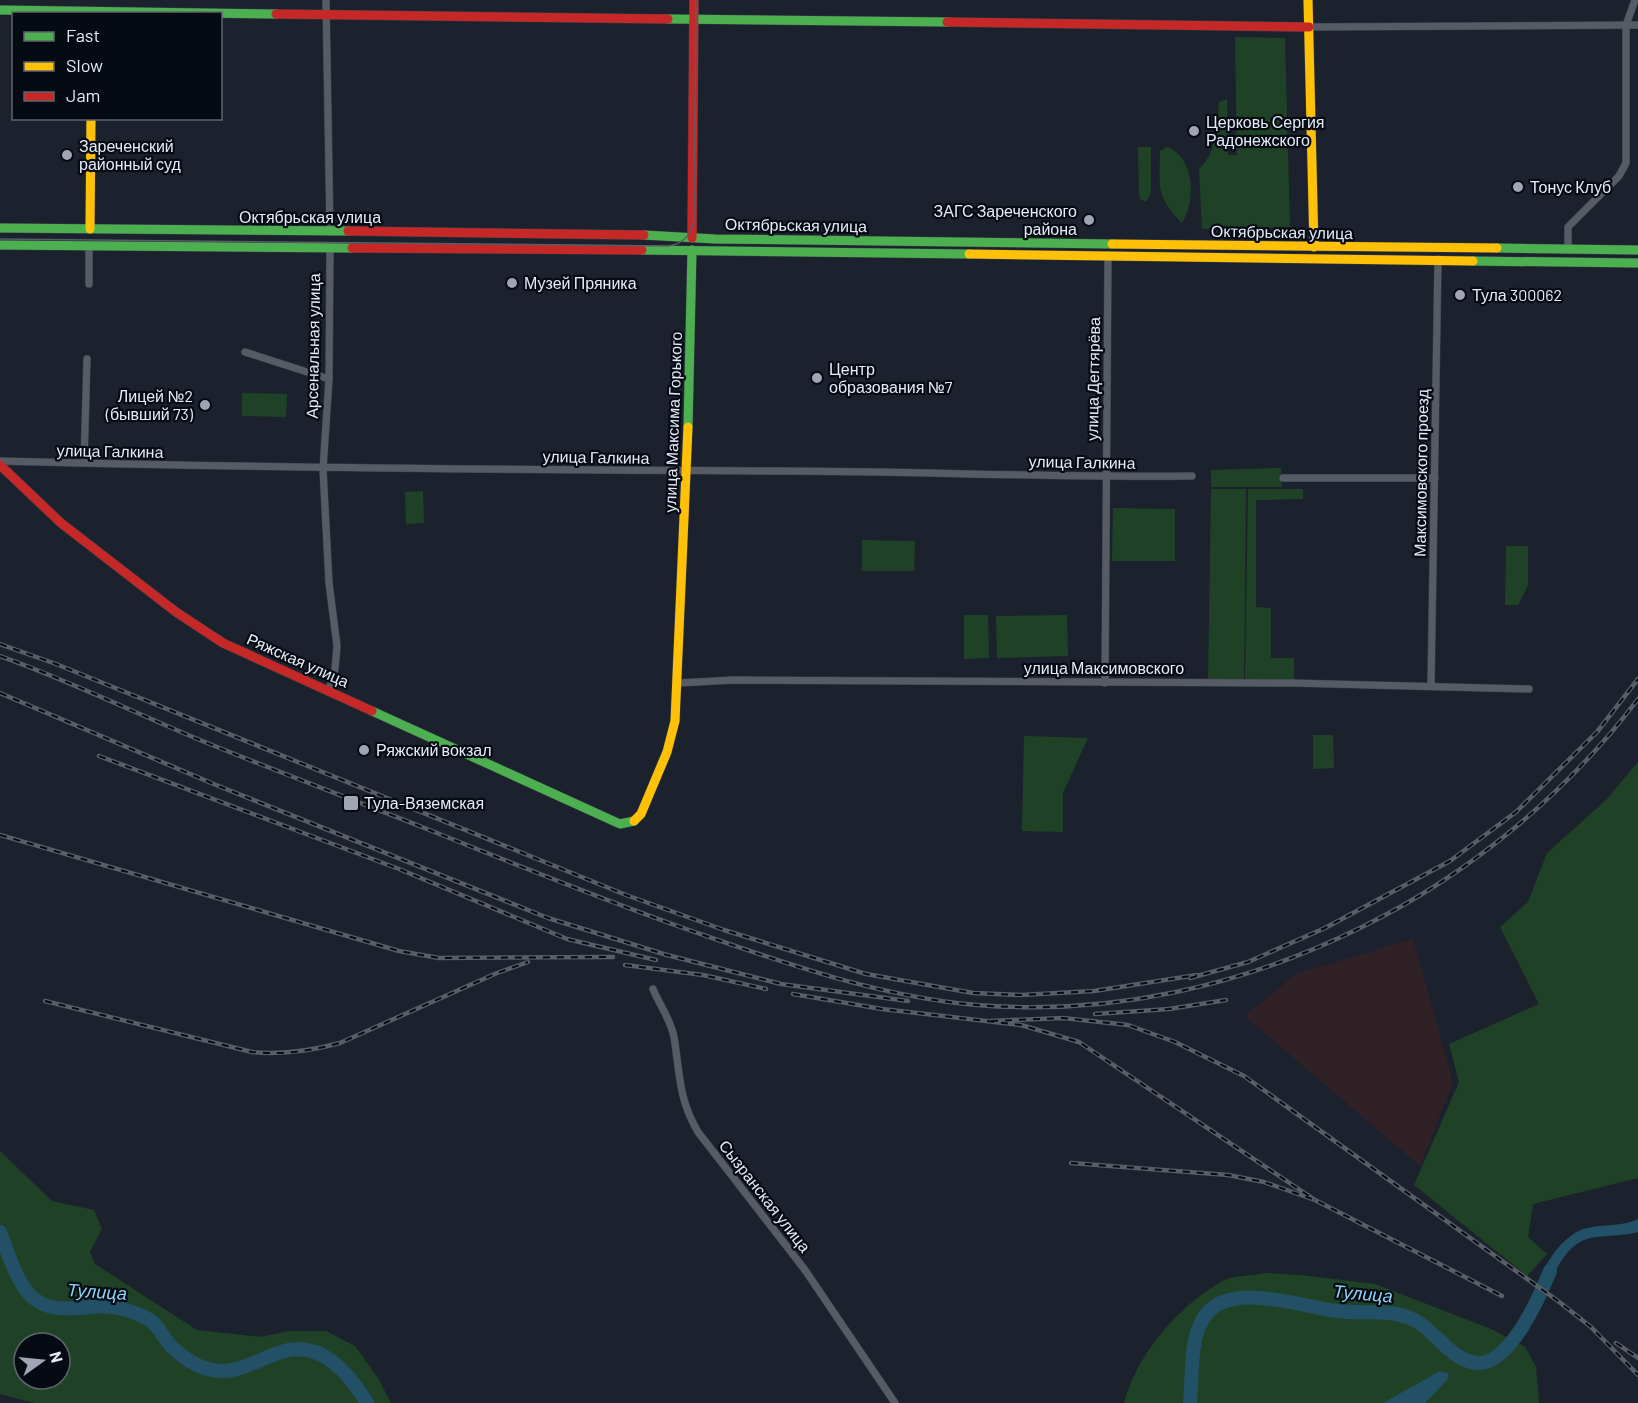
<svg xmlns="http://www.w3.org/2000/svg" width="1638" height="1403" viewBox="0 0 1638 1403" font-family="Barlow,sans-serif">
<style>
.commercial{fill:#302127}
.green{fill:#1f4227;fill-rule:evenodd}
.water{fill:#215067}
.lines{fill:none;stroke-linecap:round;stroke-linejoin:round}
.river{stroke:#215067;stroke-width:14}
.street-casing{stroke:#383c46;stroke-width:8}
.fast-casing{stroke:#383c46;stroke-width:10}
.slow-casing{stroke:#383c46;stroke-width:10}
.jam-casing{stroke:#383c46;stroke-width:10}
.street{stroke:#575b64;stroke-width:7}
.fast{stroke:#4caf50;stroke-width:9}
.slow{stroke:#ffc107;stroke-width:9}
.jam{stroke:#c62828;stroke-width:9}
.tram{stroke:#585e66;stroke-width:1.5}
.rail-casing{stroke:#585e66;stroke-width:4.5}
.rail{stroke:#060a12;stroke-width:2;stroke-dasharray:7;stroke-linecap:butt}
.poi-dot{fill:#9fa5b2;stroke:#060a12;stroke-width:2}
.labels{text-anchor:middle;stroke-width:4.5;stroke-linejoin:round;paint-order:stroke}
.poi-label{font-size:16px;fill:#e5ebf9;stroke:#060a12;text-anchor:start}
.street-label{font-size:16px;fill:#e5ebf9;stroke:#060a12}
.water-label{font-size:18px;font-style:italic;fill:#8dd2f6;stroke:#060a12}
</style>
<rect width="100%" height="100%" fill="#1c222d"/>
<!-- commercial -->
<polygon class="commercial" points="1413,939 1453,1082 1420,1166 1245,1016 1296,974"/>
<!-- green -->
<g class="green">
<path d="M1235,37L1285,38L1290,227L1202,229L1199,169C1217,153 1217,125 1219,102L1227,99L1228,155H1237Z"/>
<polygon points="1138,147 1151,147 1151,193 1146,202 1140,199 1139,194"/>
<path d="M1167,147C1195,157 1196,201 1182,223C1155,195 1160,188 1160,151Z"/>
<polygon points="242,393 287,394 286,417 242,416"/>
<polygon points="1281,468 1282,487 1211,487 1211,470"/>
<polygon points="1211,489 1246,489 1244,682 1208,681"/>
<polygon points="1248,489 1303,489 1303,499 1256,500 1256,607 1271,608 1271,658 1294,658 1294,682 1245,682"/>
<polygon points="423,491 424,523 406,524 405,492"/>
<polygon points="1113,508 1175,509 1175,561 1112,561"/>
<polygon points="862,540 915,541 914,571 862,571"/>
<polygon points="1506,546 1528,546 1528,585 1518,605 1505,605"/>
<polygon points="964,615 988,615 989,658 964,659"/>
<polygon points="1067,615 1068,656 997,658 996,616"/>
<polygon points="1313,735 1333,735 1334,768 1313,769"/>
<polygon points="1024,736 1088,738 1063,793 1063,832 1022,831"/>
<polygon points="1638,762 1638,1178 1533,1204 1528,1237 1547,1254 1527,1276 1414,1185 1459,1082 1449,1044 1539,1004 1500,927 1528,902 1547,853 1607,799"/>
<path d="M0,1151L52,1201L94,1210L102,1229L90,1252L95,1264L197,1330L260,1337L289,1331H326L355,1346L378,1378L391,1403H34L0,1394ZM24,1343H60V1379H24Z"/>
<path d="M1266,1273L1301,1275L1375,1284L1491,1329L1525,1347L1536,1367L1539,1403H1124C1137,1355 1177,1307 1221,1282C1232,1275 1253,1276 1266,1273Z"/>
</g>
<!-- water -->
<g class="water">
<path d="M1638,1219V1232C1623,1236 1611,1235 1596,1237C1568,1240 1557,1267 1547,1290L1538,1283C1546,1262 1563,1234 1587,1228C1605,1224 1621,1227 1638,1219Z"/>
<polygon points="1440,1371 1449,1374 1447,1380 1425,1403 1383,1403"/>
</g>
<g class="lines">
<!-- river -->
<g class="river">
<path d="M0,1232C8,1252 16,1282 32,1297C54,1317 85,1304 111,1307C125,1308 137,1313 150,1320C158,1325 163,1337 170,1345C181,1356 196,1367 212,1370C238,1375 258,1359 281,1352C320,1339 349,1373 367,1403"/>
<path d="M1190,1403C1193,1375 1188,1332 1209,1311C1237,1283 1304,1307 1337,1311C1367,1315 1394,1306 1421,1324C1438,1336 1457,1365 1481,1363C1512,1360 1540,1296 1550,1271"/>
</g>
<!-- street casing -->
<g class="street-casing">
<g id="street">
<polyline points="326,0 330,232"/>
<polyline points="1309,27 1638,25"/>
<polyline points="89,246 89,284"/>
<polyline points="1568,250 1568,227 1619,176 1626,163 1626,25 1635,0"/>
<polyline points="245,352 329,379"/>
<path d="M0,461C260,468 519,470 779,471C917,471 1054,478 1192,476"/>
<polyline points="84,463 87,359"/>
<polyline points="1283,478 1435,478"/>
<polyline points="679,683 733,680 1292,683 1529,689"/>
<polyline points="1105,683 1108,256"/>
<polyline points="1431,686 1438,259"/>
<polyline points="329,690 335,669 337,646 329,583 323,469 329,379 330,248"/>
<path d="M653,989C659,1004 671,1020 674,1037C680,1073 678,1098 698,1132L805,1270L895,1403"/>
</g>
</g>
<!-- fast casing -->
<g class="fast-casing">
<g id="fast">
<polyline points="0,10 276,14"/>
<polyline points="668,19 947,22"/>
<polyline points="0,228 348,231"/>
<polyline points="644,235 715,239 1112,244"/>
<polyline points="0,245 352,248"/>
<polyline points="1497,248 1638,250"/>
<polyline points="642,250 969,254"/>
<polyline points="1473,261 1638,263"/>
<polyline points="688,427 692,250"/>
<polyline points="372,711 620,824 634,821"/>
</g>
</g>
<!-- slow casing -->
<g class="slow-casing">
<g id="slow">
<polyline points="1308,0 1314,247"/>
<polyline points="90,229 91,118"/>
<polyline points="1112,244 1497,248"/>
<polyline points="969,254 1473,261"/>
<polyline points="634,821 641,814 667,752 675,721 688,427"/>
</g>
</g>
<!-- jam casing -->
<g class="jam-casing">
<g id="jam">
<polyline points="276,14 668,19"/>
<polyline points="947,22 1309,27"/>
<polyline points="348,231 644,235"/>
<polyline points="692,238 694,0"/>
<polyline points="352,248 642,250"/>
<polyline points="0,465 61,523 176,612 223,643 372,711"/>
</g>
</g>
<!-- street -->
<use href="#street" class="street"/>
<!-- fast -->
<use href="#fast" class="fast"/>
<!-- slow -->
<use href="#slow" class="slow"/>
<!-- jam -->
<use href="#jam" class="jam"/>
<!-- tram -->
<path class="tram" d="M0,239L668,246C683,244 692,234 694,219L696,0"/>
<!-- rail casing -->
<g class="rail-casing">
<g id="rail">
<polyline points="0,644 56,664 626,895 724,930 866,974 973,993 1021,995 1094,991 1197,975"/>
<path d="M0,656C68,680 133,712 200,740C275,771 352,799 427,829C514,864 601,899 689,930C781,962 879,997 977,1005C1110,1016 1243,986 1362,927C1470,874 1566,794 1638,699"/>
<polyline points="0,693 216,785 548,918 667,955 781,984 908,1001"/>
<polyline points="99,756 399,869 567,939 656,960"/>
<polyline points="0,835 399,951 439,958 613,957"/>
<polyline points="625,965 703,975 766,989"/>
<polyline points="1190,978 1248,962 1325,928 1450,861 1516,812 1597,732 1638,679"/>
<polyline points="793,994 882,1009 1021,1025 1079,1042 1315,1200"/>
<path d="M45,1001L252,1052C283,1055 310,1051 340,1043L497,973L528,962"/>
<polyline points="1095,1014 1169,1009 1226,1000"/>
<polyline points="991,1021 1063,1018 1128,1025 1175,1042 1244,1076 1558,1301 1591,1327 1638,1375"/>
<polyline points="1071,1163 1228,1175 1264,1182 1315,1200 1502,1296"/>
<polyline points="1616,1343 1638,1358"/>
</g>
</g>
<!-- rail -->
<use href="#rail" class="rail"/>
</g>
<!-- markers -->
<g class="poi-dot">
<circle cx="1194" cy="131" r="6"/>
<circle cx="67" cy="155" r="6"/>
<circle cx="1518" cy="187" r="6"/>
<circle cx="1089" cy="220" r="6"/>
<circle cx="512" cy="283" r="6"/>
<circle cx="1460" cy="295" r="6"/>
<circle cx="817" cy="378" r="6"/>
<circle cx="205" cy="405" r="6"/>
<circle cx="364" cy="750" r="6"/>
<rect x="343" y="795" width="16" height="16" rx="3"/>
</g>
<g class="labels">
<!-- poi labels -->
<g class="poi-label">
<text x="1206" y="128">Церковь Сергия<tspan x="1206" dy="18">Радонежского</tspan></text>
<text x="79" y="152">Зареченский<tspan x="79" dy="18">районный суд</tspan></text>
<text x="1530" y="193">Тонус Клуб</text>
<text x="1077" y="217" text-anchor="end">ЗАГС Зареченского<tspan x="1077" dy="18">района</tspan></text>
<text x="524" y="289">Музей Пряника</text>
<text x="1472" y="301">Тула 300062</text>
<text x="829" y="375">Центр<tspan x="829" dy="18">образования №7</tspan></text>
<text x="193" y="402" text-anchor="end">Лицей №2<tspan x="193" dy="18">(бывший 73)</tspan></text>
<text x="376" y="756">Ряжский вокзал</text>
<text x="364" y="809">Тула-Вяземская</text>
</g>
<!-- street labels -->
<g class="street-label">
<text x="310" y="223">Октябрьская улица</text>
<text transform="translate(796 225) rotate(1)" y="6">Октябрьская улица</text>
<text transform="translate(1282 232) rotate(1)" y="6">Октябрьская улица</text>
<text transform="translate(313 346) rotate(-89)" y="6">Арсенальная улица</text>
<text transform="translate(1093 379) rotate(-89)" y="6">улица Дегтярёва</text>
<text transform="translate(673 422) rotate(-88)" y="6">улица Максима Горького</text>
<text transform="translate(110 451) rotate(1)" y="6">улица Галкина</text>
<text transform="translate(596 457) rotate(1)" y="6">улица Галкина</text>
<text transform="translate(1082 462) rotate(1)" y="6">улица Галкина</text>
<text transform="translate(1421 473) rotate(-89)" y="6">Максимовского проезд</text>
<text transform="translate(298 660) rotate(24)" y="6">Ряжская улица</text>
<text x="1104" y="674">улица Максимовского</text>
<text transform="translate(765 1196) rotate(52)" y="6">Сызранская улица</text>
</g>
<!-- water labels -->
<g class="water-label">
<text transform="translate(97 1292) rotate(4)" y="6">Тулица</text>
<text transform="translate(1363 1294) rotate(5)" y="6">Тулица</text>
</g>
</g>
<!-- legend -->
<rect x="12" y="12" width="210" height="108" fill="#060a12" stroke="#5f646e" stroke-width="1.5"/>
<rect x="24" y="32" width="30" height="9" fill="#4caf50" stroke="#5f646e" stroke-width="1.5"/>
<text x="66" y="42" font-size="18" fill="#e5ebf9">Fast</text>
<rect x="24" y="62" width="30" height="9" fill="#ffc107" stroke="#5f646e" stroke-width="1.5"/>
<text x="66" y="72" font-size="18" fill="#e5ebf9">Slow</text>
<rect x="24" y="92" width="30" height="9" fill="#c62828" stroke="#5f646e" stroke-width="1.5"/>
<text x="66" y="102" font-size="18" fill="#e5ebf9">Jam</text>
<!-- north arrow -->
<g transform="translate(42 1361) rotate(75)"><circle r="28" fill="#060a12" stroke="#5f646e" stroke-width="1.5"/>
<path d="M0-4.5L10 22L0 15L-10 22Z" fill="#9fa5b2"/>
<text y="-9" font-size="16" font-weight="bold" text-anchor="middle" fill="#e5ebf9">N</text>
</g>
</svg>
